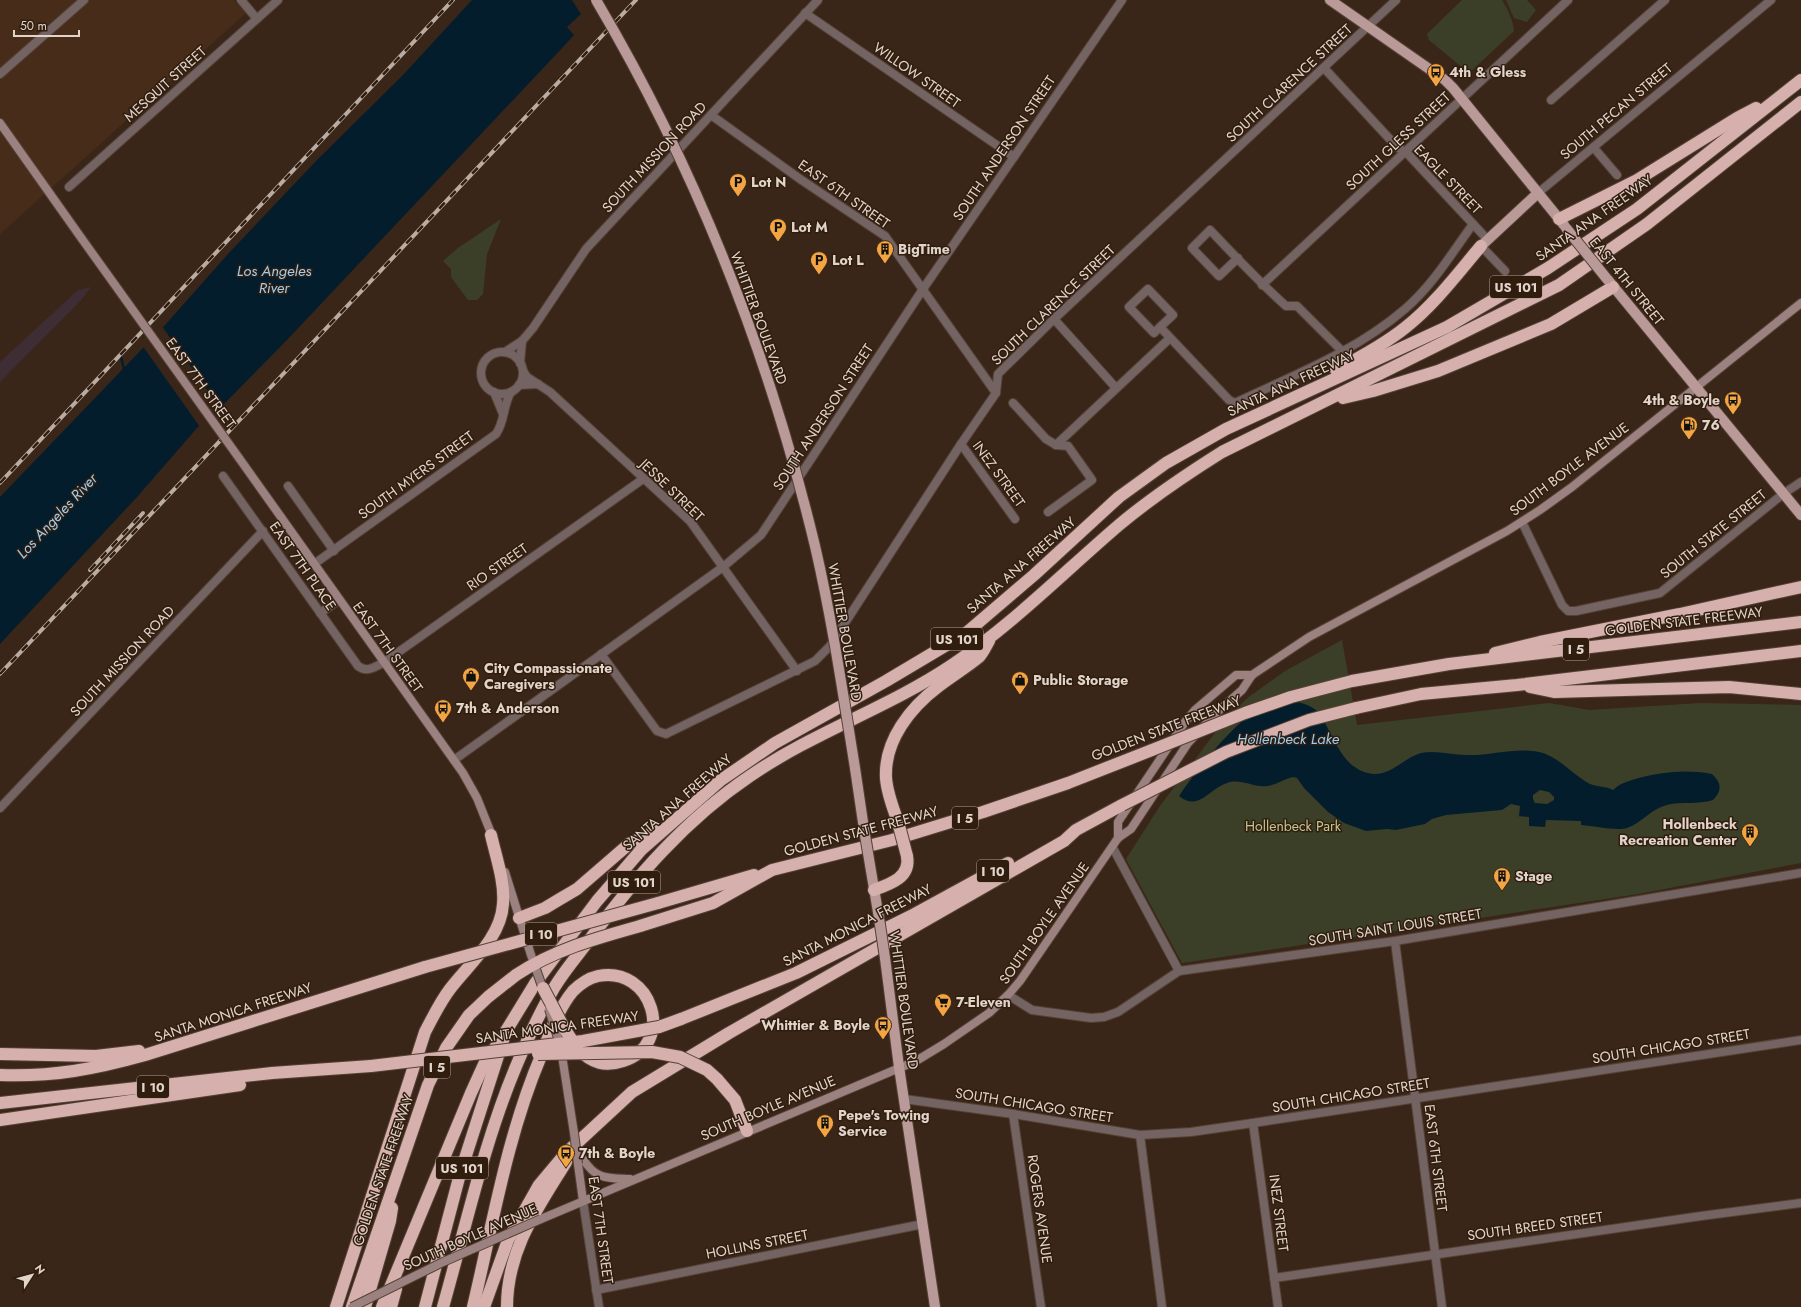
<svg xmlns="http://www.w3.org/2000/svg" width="1801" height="1307" viewBox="0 0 1801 1307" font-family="Jost,sans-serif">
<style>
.built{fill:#462c19}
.industrial{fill:#3f2d35}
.green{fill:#3c3f28}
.water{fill:#041d2d;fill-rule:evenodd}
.pier{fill:#3a2618}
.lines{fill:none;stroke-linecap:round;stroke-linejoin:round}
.stream{stroke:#041d2d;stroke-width:2.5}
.minor-casing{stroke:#554235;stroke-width:10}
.tertiary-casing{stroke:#554235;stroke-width:10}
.secondary-casing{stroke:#554235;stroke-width:10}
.primary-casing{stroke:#554235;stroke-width:12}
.motorway-casing{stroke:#554235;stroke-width:14}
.minor{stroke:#736362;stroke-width:8}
.tertiary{stroke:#736362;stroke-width:8}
.secondary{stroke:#9b8280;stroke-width:8}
.primary{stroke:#b99a98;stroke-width:10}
.motorway{stroke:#d5b0ad;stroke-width:12}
.rail-casing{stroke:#baaca2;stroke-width:4}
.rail{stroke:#301d0e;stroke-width:2.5;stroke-dasharray:8;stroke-linecap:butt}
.secondary-bridge-casing{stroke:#554235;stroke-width:10;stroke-linecap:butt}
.primary-bridge-casing{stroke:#554235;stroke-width:12;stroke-linecap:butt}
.motorway-bridge-casing{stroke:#554235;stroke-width:14;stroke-linecap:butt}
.secondary-bridge{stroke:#9b8280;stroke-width:8}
.primary-bridge{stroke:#b99a98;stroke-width:10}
.motorway-bridge{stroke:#d5b0ad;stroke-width:12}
.labels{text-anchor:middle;stroke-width:3;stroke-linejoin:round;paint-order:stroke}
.shield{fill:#301d0e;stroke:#ac9d92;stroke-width:1}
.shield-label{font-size:13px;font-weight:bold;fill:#e1d4cb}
.poi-label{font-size:14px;font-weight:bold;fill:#e1d4cb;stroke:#301d0e;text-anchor:start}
.street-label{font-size:14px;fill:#e1d4cb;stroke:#301d0e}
.park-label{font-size:14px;fill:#c1c891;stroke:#301d0e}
.water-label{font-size:15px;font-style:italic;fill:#99cdf1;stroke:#301d0e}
</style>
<rect width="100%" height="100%" fill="#3a2618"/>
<!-- built -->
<polygon class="built" points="0,0 233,0 246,13 0,234"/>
<!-- industrial -->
<polygon class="industrial" points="91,287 82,299 0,382 0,362 78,290"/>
<!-- green -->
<g class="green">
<path d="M1462,0H1502C1508,10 1513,20 1514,31L1469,73L1429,40L1427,34Z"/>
<polygon points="1506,0 1527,0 1536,10 1527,22 1514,18"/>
<polygon points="501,219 487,254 483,294 477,300 468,300 451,277 451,269 443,261 458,248"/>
<polygon points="1342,640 1357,725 1549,703 1589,710 1701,703 1801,705 1801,863 1638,894 1182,963 1126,859 1160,806 1227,717 1250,696 1285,671"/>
</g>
<!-- water -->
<g class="water">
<polygon points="472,0 596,0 567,27 574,35 564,46 286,341 223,405 197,428 138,496 0,644 0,497 166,324 228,254 317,160 403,75"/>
<path d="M1291,700C1301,703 1313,705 1320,714C1323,717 1324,721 1326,725C1336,743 1345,768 1368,773C1388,779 1403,758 1421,753C1436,750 1451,755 1466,755C1490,756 1515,747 1539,752C1558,756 1573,775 1590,784C1598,787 1606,786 1613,790C1620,783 1627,782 1635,779C1662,772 1685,769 1712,774C1722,783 1722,791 1713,800C1698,805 1682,801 1667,805C1652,808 1642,823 1627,828C1617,831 1594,826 1581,825V821L1546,820L1545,827L1529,826V817L1517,816H1519L1520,806L1511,804L1502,810L1446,815L1432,819L1425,824L1396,830L1387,829L1366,831L1344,823L1328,812L1304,788L1297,778L1293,777C1284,779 1276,785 1267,786C1253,788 1241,778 1227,783C1209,789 1198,812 1179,796C1197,769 1229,729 1255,711C1265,705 1280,704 1291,700ZM1540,790L1549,792L1554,797V800L1547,804L1535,803L1533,799V795Z"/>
</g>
<!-- pier -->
<g class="pier">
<polygon points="572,0 598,0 582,16"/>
<polygon points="161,325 221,409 200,427 142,345"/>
</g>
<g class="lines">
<!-- stream -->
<polyline class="stream" points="121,357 124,369"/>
<!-- minor casing -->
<g class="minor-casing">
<g id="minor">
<polyline points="241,0 257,19"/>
<polyline points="805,13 1014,157"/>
<polyline points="1324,68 1398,148 1406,152 1487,239"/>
<polyline points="1551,100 1665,0"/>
<polyline points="711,115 800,179 885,236 996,393"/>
<polyline points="1594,148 1617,175"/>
<polyline points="69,187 278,0"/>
<polyline points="1538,193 1771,0"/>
<polyline points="1481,246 1505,271"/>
<path d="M1238,258L1219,276L1192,248L1210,230C1235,256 1259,282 1286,306H1297L1343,352"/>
<polyline points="1262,285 1568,0"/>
<polyline points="1054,319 1116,388"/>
<path d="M1160,327L1154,333L1129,307L1148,289L1173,315L1160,327L1229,400L1235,403C1294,375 1355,352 1405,309C1432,286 1452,253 1473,224"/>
<polyline points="523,371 527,377 550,392 690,521 797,671"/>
<polyline points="519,385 538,384"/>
<polyline points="1013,403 1046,439 1056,445 1068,446 1092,480 1048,512"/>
<polyline points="961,444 1015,519"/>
<polyline points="1056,445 1170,338"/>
<path d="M223,476L358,666C367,673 374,667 383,663L643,479"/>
<polyline points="288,486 334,551"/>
<polyline points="1522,522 1562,605 1568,611 1576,611 1660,593 1783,494"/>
<polyline points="320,613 339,600"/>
<polyline points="601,654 657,731 666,734 815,661 830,646 961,444 996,393 998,374 1054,319 1396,0"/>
<polyline points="454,760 723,567 761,535 923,289 1122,0"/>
<polyline points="0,808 263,531"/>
<polyline points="1113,848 1179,971"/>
<polyline points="1395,941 1442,1307"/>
<polyline points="1008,995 1032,1010 1091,1018 1104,1017 1118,1012 1179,971 1395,941 1801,873"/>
<polyline points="1013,1114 1041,1307"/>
<polyline points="1253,1123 1278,1307"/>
<polyline points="1140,1135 1162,1307"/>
<polyline points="1274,1278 1701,1216 1801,1203"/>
<polyline points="596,1290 923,1224"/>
</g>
</g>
<!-- tertiary casing -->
<g class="tertiary-casing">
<g id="tertiary">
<polyline points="0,74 84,0"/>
<polyline points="505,352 522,341 533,328 586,249 818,0"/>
<circle cx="502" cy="373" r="21"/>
<polyline points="520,363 522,341"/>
<polyline points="494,392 503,414"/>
<polyline points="1783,494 1801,482"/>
<path d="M314,564L496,434C505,421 503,405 511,392"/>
<polyline points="904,1099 1013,1114 1140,1135 1191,1132 1253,1123 1801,1040"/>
<polyline points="583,1201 599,1307"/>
</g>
</g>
<!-- secondary casing -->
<g class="secondary-casing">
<g id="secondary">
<polyline points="0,123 82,239"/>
<polyline points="239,458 463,773 477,798 493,838"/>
<polyline points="1118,838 1118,822 1185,722 1195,710 1236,675 1252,675"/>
<polyline points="505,872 531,955"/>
<polyline points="561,1049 574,1133"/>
<path d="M583,1159C596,1180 608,1178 630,1179"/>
<polyline points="578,1164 583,1201"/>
<polyline points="541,1219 916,1061 944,1044 989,1013 1008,995 1020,981 1118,838 1131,829 1188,743 1215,714 1242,690 1252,675 1309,637 1507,531 1540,510 1572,487 1801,303"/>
</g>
</g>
<!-- primary casing -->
<g class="primary-casing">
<g id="primary">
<polyline points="1330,0 1445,80 1453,88 1564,225"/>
<polyline points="1481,246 1538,193"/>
<polyline points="1608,280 1801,515"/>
<polyline points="855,768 864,829"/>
<polyline points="870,865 879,918"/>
<polyline points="885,958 899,1067 935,1307"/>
</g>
</g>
<!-- motorway casing -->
<g class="motorway-casing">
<g id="motorway">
<polyline points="1559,219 1637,180 1737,118 1756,108"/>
<path d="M1336,370C1361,357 1385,344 1406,327C1435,304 1458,273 1481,246"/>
<polyline points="1343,398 1373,391 1438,371 1551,324 1613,287"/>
<polyline points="1495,653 1540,642 1680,614 1801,587"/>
<polyline points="1352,681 1449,664 1801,622"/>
<polyline points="1530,687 1554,692 1729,687 1801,694"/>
<polyline points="1356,708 1421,694 1517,685 1801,651"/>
<path d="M898,822C893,808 887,793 886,778C884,740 911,707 939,686C952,676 967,667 979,657C983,653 986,646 989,641"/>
<path d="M874,890C891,884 911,877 907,856"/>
<polyline points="658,903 754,875"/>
<polyline points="519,918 545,908 560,899 577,889 629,844 657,830"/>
<polyline points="640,926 713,903 772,870 892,840 983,812 1068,783 1152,750"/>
<polyline points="681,1019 796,973 911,916 1008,863"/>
<polyline points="0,1054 96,1056 139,1051"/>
<path d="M0,1075C53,1077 95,1069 145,1055L425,967"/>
<polyline points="717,1079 735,1100 747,1131"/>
<polyline points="0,1103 272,1073 371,1066"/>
<polyline points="0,1120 240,1085"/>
<path d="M336,1307L425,1032C433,1017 440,1002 450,989C469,964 501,938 503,904C505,882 496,857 491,835"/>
<polyline points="352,1307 428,1085 446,1048 469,1015 488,997 516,975"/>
<polyline points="365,1307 390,1221 392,1208"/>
<polyline points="382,1307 471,1093 486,1060 497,1045"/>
<polyline points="391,1307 396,1289"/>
<polyline points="425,1307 460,1174 506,1031 536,982 597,901 641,850 721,780 775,743 886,681 965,634 1034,575 1119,497 1166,463 1226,429 1447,327 1548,268 1637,209 1801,80"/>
<path d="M443,1307C466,1226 484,1142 517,1064C528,1038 540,1012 554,988C564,971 578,955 590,939C635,878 686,819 750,776C814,732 888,708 952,665C1012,625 1064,572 1119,525C1151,498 1187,474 1222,452L1559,285L1647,224L1801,102"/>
<path d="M473,1307C493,1223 507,1136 541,1056C549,1035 558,1009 573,991C580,984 589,978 598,976C652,965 677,1044 623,1061C605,1067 592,1063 579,1050"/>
<polyline points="484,1307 508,1240 539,1185 565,1154 632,1092 729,1033 1064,841 1076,830 1122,805"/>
<path d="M507,1307C507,1250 537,1209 566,1162"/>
</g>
</g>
<!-- minor -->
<use href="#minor" class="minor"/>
<!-- tertiary -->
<use href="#tertiary" class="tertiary"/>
<!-- secondary -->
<use href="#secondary" class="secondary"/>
<!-- primary -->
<use href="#primary" class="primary"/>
<!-- motorway -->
<use href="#motorway" class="motorway"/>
<!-- rail casing -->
<g class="rail-casing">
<g id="rail">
<polyline points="0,483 453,0"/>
<polyline points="90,570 143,513"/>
<polyline points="0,674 636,0"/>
</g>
</g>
<!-- rail -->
<use href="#rail" class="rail"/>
<!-- secondary-bridge casing -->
<g class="secondary-bridge-casing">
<g id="secondary-bridge">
<polyline points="82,239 239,458"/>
<polyline points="531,955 544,992"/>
<polyline points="549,1009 558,1038"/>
<polyline points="574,1133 578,1164"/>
<polyline points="352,1307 443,1262 541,1219"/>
</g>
</g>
<!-- primary-bridge casing -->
<g class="primary-bridge-casing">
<g id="primary-bridge">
<path d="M596,0C696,169 769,355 815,546C832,619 843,694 855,768"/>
<polyline points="1566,228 1607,279"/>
<polyline points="864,829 870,865"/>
<polyline points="879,918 885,958"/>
</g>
</g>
<!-- motorway-bridge casing -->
<g class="motorway-bridge-casing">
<g id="motorway-bridge">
<polyline points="1152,750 1245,713 1291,697 1352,681"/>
<polyline points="1122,805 1226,752 1309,720 1356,708"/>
<polyline points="898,822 907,856"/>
<polyline points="425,967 658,903"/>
<path d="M516,975C553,950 597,938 640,926"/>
<polyline points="543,988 564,1028 577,1048"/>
<polyline points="538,1054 652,1052 680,1057 707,1070 717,1079"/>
<polyline points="371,1066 583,1041 659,1027 681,1019"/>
</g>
</g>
<!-- secondary-bridge -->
<use href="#secondary-bridge" class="secondary-bridge"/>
<!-- primary-bridge -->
<use href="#primary-bridge" class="primary-bridge"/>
<!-- motorway-bridge -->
<use href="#motorway-bridge" class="motorway-bridge"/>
</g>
<!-- icons -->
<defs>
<g id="bus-pin" transform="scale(0.9)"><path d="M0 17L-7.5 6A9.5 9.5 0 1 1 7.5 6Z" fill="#f2a542" stroke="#301d0e"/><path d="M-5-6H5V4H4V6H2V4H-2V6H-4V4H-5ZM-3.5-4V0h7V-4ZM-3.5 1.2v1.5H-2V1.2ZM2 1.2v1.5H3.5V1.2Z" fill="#111"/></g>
<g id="parking-pin" transform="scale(0.9)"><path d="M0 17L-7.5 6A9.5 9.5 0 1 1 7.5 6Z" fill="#f2a542" stroke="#301d0e"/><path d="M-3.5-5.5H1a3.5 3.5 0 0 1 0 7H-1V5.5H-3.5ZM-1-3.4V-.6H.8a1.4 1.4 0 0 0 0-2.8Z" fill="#111"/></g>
<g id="building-pin" transform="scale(0.9)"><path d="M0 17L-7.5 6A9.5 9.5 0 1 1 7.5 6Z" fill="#f2a542" stroke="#301d0e"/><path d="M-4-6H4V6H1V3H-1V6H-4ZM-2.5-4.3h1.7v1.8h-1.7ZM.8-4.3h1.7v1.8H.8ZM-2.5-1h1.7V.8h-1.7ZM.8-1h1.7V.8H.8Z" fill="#111"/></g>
<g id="fuel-pin" transform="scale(0.9)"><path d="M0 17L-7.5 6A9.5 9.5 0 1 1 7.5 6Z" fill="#f2a542" stroke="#301d0e"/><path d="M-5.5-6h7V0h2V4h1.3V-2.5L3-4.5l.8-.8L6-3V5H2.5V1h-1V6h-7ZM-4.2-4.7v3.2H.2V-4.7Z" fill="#111"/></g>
<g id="shop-pin" transform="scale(0.9)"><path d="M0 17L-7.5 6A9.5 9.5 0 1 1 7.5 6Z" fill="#f2a542" stroke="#301d0e"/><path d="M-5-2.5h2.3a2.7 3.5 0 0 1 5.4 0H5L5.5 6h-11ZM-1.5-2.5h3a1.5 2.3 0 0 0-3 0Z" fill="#111"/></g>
<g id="supermarket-pin" transform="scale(0.9)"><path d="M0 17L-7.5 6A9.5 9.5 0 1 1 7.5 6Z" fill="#f2a542" stroke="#301d0e"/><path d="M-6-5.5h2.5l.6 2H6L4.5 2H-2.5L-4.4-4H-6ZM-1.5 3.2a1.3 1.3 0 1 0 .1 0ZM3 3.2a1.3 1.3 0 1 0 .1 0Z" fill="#111"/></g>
</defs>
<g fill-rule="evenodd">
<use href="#bus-pin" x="1436" y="72"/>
<use href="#parking-pin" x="738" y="182"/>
<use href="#parking-pin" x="778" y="227"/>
<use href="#building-pin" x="885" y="249"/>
<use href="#parking-pin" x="819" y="260"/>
<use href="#bus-pin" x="1733" y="400"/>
<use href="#fuel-pin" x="1689" y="425"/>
<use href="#shop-pin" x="471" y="676"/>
<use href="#shop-pin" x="1020" y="680"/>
<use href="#bus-pin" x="443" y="708"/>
<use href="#building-pin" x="1750" y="832"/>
<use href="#building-pin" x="1502" y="876"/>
<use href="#supermarket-pin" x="943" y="1002"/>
<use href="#bus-pin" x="883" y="1025"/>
<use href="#building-pin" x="825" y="1123"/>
<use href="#bus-pin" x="566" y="1153"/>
</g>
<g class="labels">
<!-- shield labels -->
<g class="shield">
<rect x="1490" y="276" width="52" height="22" rx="3"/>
<rect x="931" y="628" width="52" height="22" rx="3"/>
<rect x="1563" y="638" width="26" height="22" rx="3"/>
<rect x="952" y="807" width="26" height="22" rx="3"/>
<rect x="977" y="860" width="32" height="22" rx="3"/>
<rect x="608" y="871" width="52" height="22" rx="3"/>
<rect x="525" y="923" width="32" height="22" rx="3"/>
<rect x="424" y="1056" width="26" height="22" rx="3"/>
<rect x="137" y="1076" width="32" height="22" rx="3"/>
<rect x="436" y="1157" width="52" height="22" rx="3"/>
</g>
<g class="shield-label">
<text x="1516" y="292">US 101</text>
<text x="957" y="644">US 101</text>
<text x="1576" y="654">I 5</text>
<text x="965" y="823">I 5</text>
<text x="993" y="876">I 10</text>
<text x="634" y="887">US 101</text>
<text x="541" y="939">I 10</text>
<text x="437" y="1072">I 5</text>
<text x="153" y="1092">I 10</text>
<text x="462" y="1173">US 101</text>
</g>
<!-- poi labels -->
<g class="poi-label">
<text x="1449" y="77">4th &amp; Gless</text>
<text x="751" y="187">Lot N</text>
<text x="791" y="232">Lot M</text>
<text x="898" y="254">BigTime</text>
<text x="832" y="265">Lot L</text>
<text x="1720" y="405" text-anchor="end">4th &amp; Boyle</text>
<text x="1702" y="430">76</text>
<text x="484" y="673">City Compassionate<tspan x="484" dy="16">Caregivers</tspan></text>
<text x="1033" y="685">Public Storage</text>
<text x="456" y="713">7th &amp; Anderson</text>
<text x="1737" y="829" text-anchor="end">Hollenbeck<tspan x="1737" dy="16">Recreation Center</tspan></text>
<text x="1515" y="881">Stage</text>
<text x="956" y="1007">7-Eleven</text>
<text x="870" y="1030" text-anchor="end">Whittier &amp; Boyle</text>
<text x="838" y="1120">Pepe's Towing<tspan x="838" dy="16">Service</tspan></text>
<text x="579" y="1158">7th &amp; Boyle</text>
</g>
<!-- street labels -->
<g class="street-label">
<text transform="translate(917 75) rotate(35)" y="5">WILLOW STREET</text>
<text transform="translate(1289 83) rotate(-43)" y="5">SOUTH CLARENCE STREET</text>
<text transform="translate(165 84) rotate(-42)" y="5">MESQUIT STREET</text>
<text transform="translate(1616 111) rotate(-40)" y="5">SOUTH PECAN STREET</text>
<text transform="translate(1398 141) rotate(-43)" y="5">SOUTH GLESS STREET</text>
<text transform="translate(1004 148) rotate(-56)" y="5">SOUTH ANDERSON STREET</text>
<text transform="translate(654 157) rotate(-47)" y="5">SOUTH MISSION ROAD</text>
<text transform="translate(1448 179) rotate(46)" y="5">EAGLE STREET</text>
<text transform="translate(844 194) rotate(35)" y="5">EAST 6TH STREET</text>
<text transform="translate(1594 218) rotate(-35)" y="5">SANTA ANA FREEWAY</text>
<text transform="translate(1627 281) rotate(51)" y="5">EAST 4TH STREET</text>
<text transform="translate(1053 305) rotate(-44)" y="5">SOUTH CLARENCE STREET</text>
<text transform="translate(759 318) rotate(70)" y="5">WHITTIER BOULEVARD</text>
<text transform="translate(201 383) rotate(54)" y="5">EAST 7TH STREET</text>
<text transform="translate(1291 383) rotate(-25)" y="5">SANTA ANA FREEWAY</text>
<text transform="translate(823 417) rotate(-57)" y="5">SOUTH ANDERSON STREET</text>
<text transform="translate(1569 469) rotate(-37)" y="5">SOUTH BOYLE AVENUE</text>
<text transform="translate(999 474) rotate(54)" y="5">INEZ STREET</text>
<text transform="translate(416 475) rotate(-36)" y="5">SOUTH MYERS STREET</text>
<text transform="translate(672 490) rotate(44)" y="5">JESSE STREET</text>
<text transform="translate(1713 534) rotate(-39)" y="5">SOUTH STATE STREET</text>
<text transform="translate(1021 565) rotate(-41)" y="5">SANTA ANA FREEWAY</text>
<text transform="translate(303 566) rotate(55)" y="5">EAST 7TH PLACE</text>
<text transform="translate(497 567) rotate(-35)" y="5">RIO STREET</text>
<text transform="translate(1684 621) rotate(-7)" y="5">GOLDEN STATE FREEWAY</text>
<text transform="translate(845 632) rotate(80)" y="5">WHITTIER BOULEVARD</text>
<text transform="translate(388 647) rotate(54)" y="5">EAST 7TH STREET</text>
<text transform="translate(122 661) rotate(-47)" y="5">SOUTH MISSION ROAD</text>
<text transform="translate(1166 728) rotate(-21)" y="5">GOLDEN STATE FREEWAY</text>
<text transform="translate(677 802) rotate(-41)" y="5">SANTA ANA FREEWAY</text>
<text transform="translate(861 831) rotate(-15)" y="5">GOLDEN STATE FREEWAY</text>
<text transform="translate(1044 923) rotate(-55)" y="5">SOUTH BOYLE AVENUE</text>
<text transform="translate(857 925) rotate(-27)" y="5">SANTA MONICA FREEWAY</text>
<text transform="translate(1395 927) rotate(-9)" y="5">SOUTH SAINT LOUIS STREET</text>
<text transform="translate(904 1000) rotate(82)" y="5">WHITTIER BOULEVARD</text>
<text transform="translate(233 1012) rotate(-18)" y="5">SANTA MONICA FREEWAY</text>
<text transform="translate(557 1027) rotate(-8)" y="5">SANTA MONICA FREEWAY</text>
<text transform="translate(1671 1046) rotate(-9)" y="5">SOUTH CHICAGO STREET</text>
<text transform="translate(1351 1095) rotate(-9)" y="5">SOUTH CHICAGO STREET</text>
<text transform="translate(1034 1105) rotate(9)" y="5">SOUTH CHICAGO STREET</text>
<text transform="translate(768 1108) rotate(-23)" y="5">SOUTH BOYLE AVENUE</text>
<text transform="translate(1436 1158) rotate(83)" y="5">EAST 6TH STREET</text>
<text transform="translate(383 1170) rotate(-71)" y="5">GOLDEN STATE FREEWAY</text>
<text transform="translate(1040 1209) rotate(82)" y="5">ROGERS AVENUE</text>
<text transform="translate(1279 1213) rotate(83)" y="5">INEZ STREET</text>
<text transform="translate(1535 1226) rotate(-8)" y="5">SOUTH BREED STREET</text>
<text transform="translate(601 1230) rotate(82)" y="5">EAST 7TH STREET</text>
<text transform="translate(470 1237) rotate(-24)" y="5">SOUTH BOYLE AVENUE</text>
<text transform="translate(757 1244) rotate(-11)" y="5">HOLLINS STREET</text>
</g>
<!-- park labels -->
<g class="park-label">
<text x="1293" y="831">Hollenbeck Park</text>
</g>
<!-- water labels -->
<g class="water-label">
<text x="274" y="276">Los Angeles<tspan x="274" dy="17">River</tspan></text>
<text transform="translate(57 516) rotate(-47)" y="5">Los Angeles River</text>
<text x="1288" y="744">Hollenbeck Lake</text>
</g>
</g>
<!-- north arrow -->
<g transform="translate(32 1275) rotate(54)" stroke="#301d0e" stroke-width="3" paint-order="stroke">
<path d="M0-3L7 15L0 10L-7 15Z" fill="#e1d4cb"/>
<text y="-6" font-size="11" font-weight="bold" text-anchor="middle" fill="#e1d4cb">N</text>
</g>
<!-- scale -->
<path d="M14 30v6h65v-6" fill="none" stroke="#e1d4cb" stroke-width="2"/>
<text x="20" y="30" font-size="12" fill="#e1d4cb" stroke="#301d0e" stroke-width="3" paint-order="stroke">50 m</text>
</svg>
